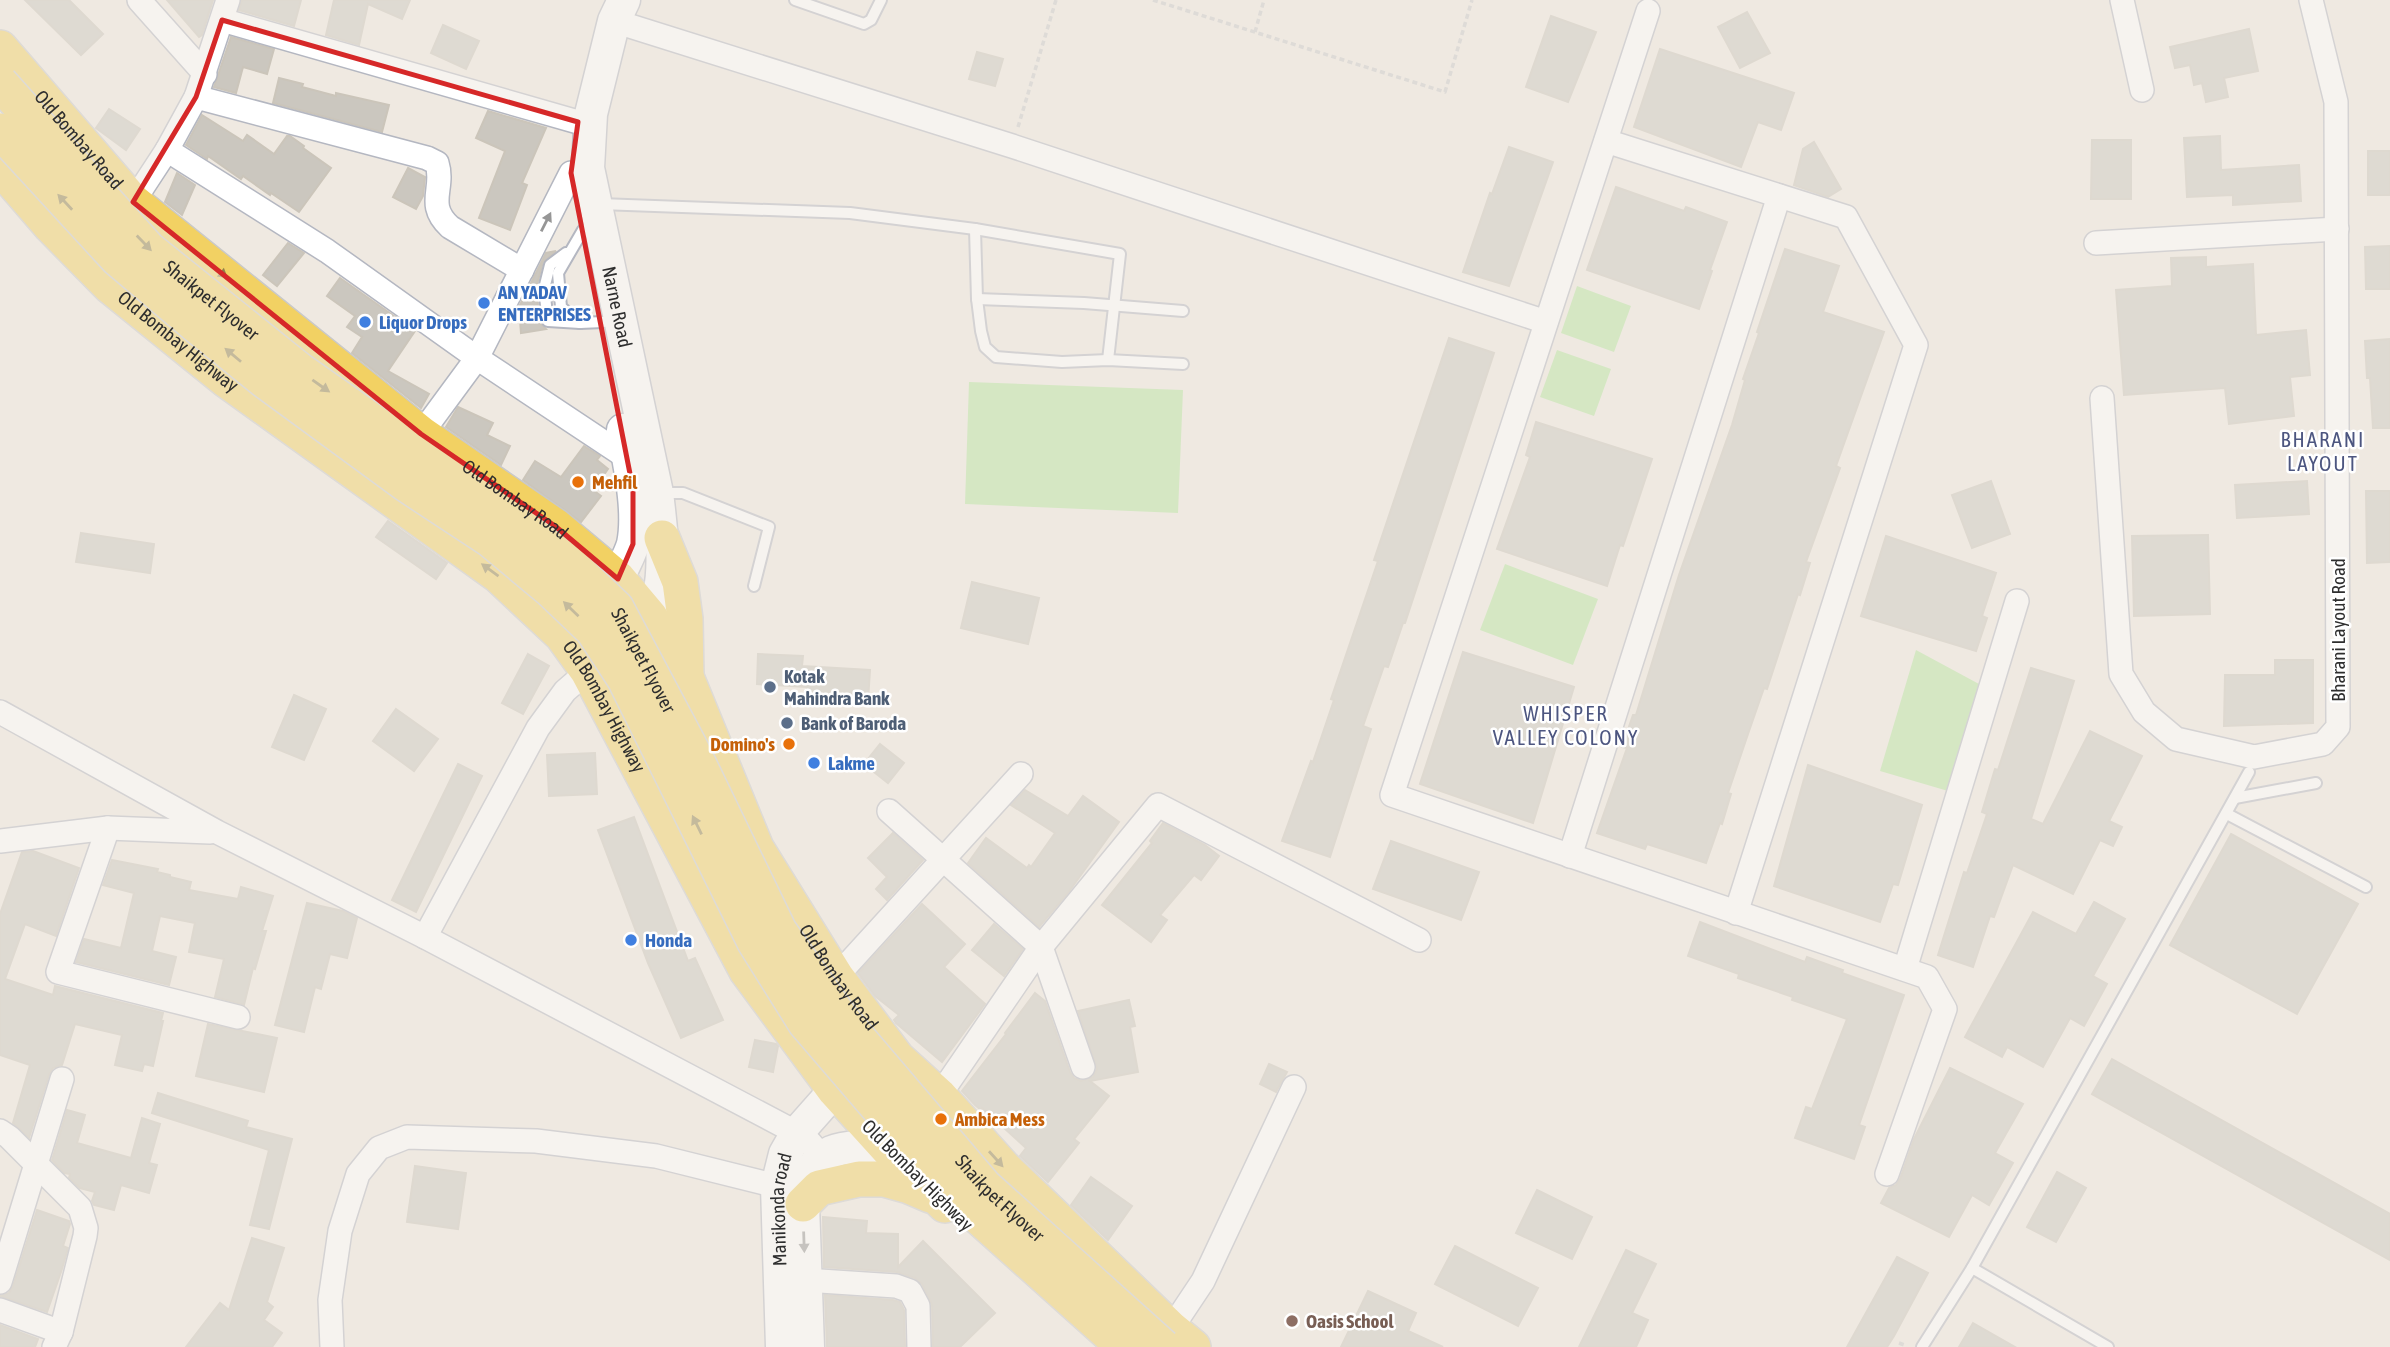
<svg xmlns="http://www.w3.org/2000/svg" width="2390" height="1347" viewBox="0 0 2390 1347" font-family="'Asap Condensed',sans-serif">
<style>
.green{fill:#b6e59e}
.building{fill:#cbc7bf;stroke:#cbc5ba;stroke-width:2}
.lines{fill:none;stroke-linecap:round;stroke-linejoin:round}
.lane-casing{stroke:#b4b7c1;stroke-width:14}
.street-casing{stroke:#b4b7c1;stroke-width:26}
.secondary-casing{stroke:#b4b7c1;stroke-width:35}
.primary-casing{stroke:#c9c9c9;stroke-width:38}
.path{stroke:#c9c9c9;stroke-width:3.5;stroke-dasharray:5 3.5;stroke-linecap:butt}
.lane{stroke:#fff;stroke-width:10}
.street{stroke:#fff;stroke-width:23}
.secondary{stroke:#fff;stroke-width:32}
.primary{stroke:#f2d163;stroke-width:35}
.primary-bridge-casing{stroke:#c9c9c9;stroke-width:38;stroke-linecap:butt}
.primary-bridge{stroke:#f2d163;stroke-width:35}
.oneway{fill:#908048}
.oneway2{fill:#969696}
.marked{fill:none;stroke:#d62828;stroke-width:5;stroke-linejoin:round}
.shop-dot{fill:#3f7fe0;stroke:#fff;stroke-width:2.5}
.food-dot{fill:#e8710a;stroke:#fff;stroke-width:2.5}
.service-dot{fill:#5c6f8a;stroke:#fff;stroke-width:2.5}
.education-dot{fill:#8d6e63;stroke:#fff;stroke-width:2.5}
.labels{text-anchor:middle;stroke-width:5;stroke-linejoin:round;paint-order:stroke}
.street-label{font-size:19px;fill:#2e2e2e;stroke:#fff}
.shop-label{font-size:19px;font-weight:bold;fill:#366cbe;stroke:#fff;text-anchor:start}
.food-label{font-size:19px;font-weight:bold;fill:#c56008;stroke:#fff;text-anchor:start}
.service-label{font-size:19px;font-weight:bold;fill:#4e5e75;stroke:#fff;text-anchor:start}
.education-label{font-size:19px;font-weight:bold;fill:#785e54;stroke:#fff;text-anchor:start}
.neighbourhood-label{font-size:21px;letter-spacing:2px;fill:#4d5680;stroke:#fff}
</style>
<rect width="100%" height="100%" fill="#efe9e1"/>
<!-- green -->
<g class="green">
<polygon points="1577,286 1631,306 1614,352 1561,333"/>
<polygon points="1557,350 1611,369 1594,416 1540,397"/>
<polygon points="969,382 1183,390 1178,513 965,504"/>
<polygon points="1505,564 1598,599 1573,665 1480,630"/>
<polygon points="1916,650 1979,684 1948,791 1880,771"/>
</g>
<!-- building -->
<g class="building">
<polygon points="25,0 69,0 103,34 81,55"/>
<polygon points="167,0 213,0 202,35 199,37"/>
<polygon points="242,0 301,0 294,26 239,10"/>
<polygon points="334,0 410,0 402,19 368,4 359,45 326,35"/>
<polygon points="1747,12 1770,53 1740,68 1718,27"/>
<polygon points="1551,16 1596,32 1568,102 1526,87"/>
<polygon points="443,25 479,41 466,69 431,53"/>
<polygon points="2249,29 2258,71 2224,78 2228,97 2206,102 2202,83 2194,85 2190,65 2175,68 2170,47"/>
<polygon points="231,37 274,49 267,74 243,67 236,93 214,87"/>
<polygon points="1660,49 1794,93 1781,130 1758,122 1741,167 1634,127"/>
<polygon points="977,52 1003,59 995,86 969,79"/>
<polygon points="279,78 303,84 302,87 336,96 336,93 389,105 382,132 273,103"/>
<polygon points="109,109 140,129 126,150 96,128"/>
<polygon points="488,111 546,128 522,183 527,185 510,230 479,218 505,151 476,138"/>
<polygon points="202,115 243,141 247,135 274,154 287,136 290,136 304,146 303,148 331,168 299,212 271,193 270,195 243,176 241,179 208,156 207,159 186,145"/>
<polygon points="2220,136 2221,170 2299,165 2301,201 2233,205 2233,195 2187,197 2184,138"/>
<polygon points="2092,140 2131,140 2131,199 2091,199"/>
<polygon points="1814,142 1841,189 1828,197 1794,185 1803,149"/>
<polygon points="1509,147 1553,162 1509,286 1463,272 1490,193 1492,194"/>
<rect x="2368" y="151" width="22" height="44"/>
<polygon points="408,168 425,177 423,196 416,209 393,197"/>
<polygon points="177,173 195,185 182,215 165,202"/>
<polygon points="1616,187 1684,211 1686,207 1727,222 1710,270 1712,271 1699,309 1587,270"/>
<polygon points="288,243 304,253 277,286 263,275"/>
<polygon points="2390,246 2390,289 2366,289 2365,247"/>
<polygon points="1785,249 1839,266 1823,312 1884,332 1836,466 1840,468 1806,562 1810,563 1800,595 1798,594 1767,689 1764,688 1748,734 1728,793 1731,794 1722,824 1720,823 1706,863 1647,844 1645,849 1597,833 1627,748 1622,747 1633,715 1636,715 1679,575 1732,425 1745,380 1743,379 1759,333 1757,332"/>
<polygon points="556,251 543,262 536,288 540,323 546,329 521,333 519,307 546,253"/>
<polygon points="2206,257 2206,267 2253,264 2256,335 2306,330 2310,375 2290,377 2294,416 2229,424 2225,388 2124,395 2116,290 2172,286 2171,258"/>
<polygon points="340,278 415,331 388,371 429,394 421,408 352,353 362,337 347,327 355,316 327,296"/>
<polygon points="1449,338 1494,353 1405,623 1403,623 1388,667 1384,666 1363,726 1371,729 1330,857 1282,841 1311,761 1313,762 1334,700 1331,699 1378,561 1374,560"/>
<polygon points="2390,339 2390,428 2373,428 2370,378 2367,378 2365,341"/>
<polygon points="458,407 493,423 487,435 510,446 501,465 446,427"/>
<polygon points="1536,422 1652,459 1623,546 1620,545 1607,586 1497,549 1530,457 1526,455"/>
<polygon points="584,446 600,456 597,460 608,469 593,490 601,496 581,522 523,480 535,461 561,477"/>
<polygon points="1991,481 2010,534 1972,548 1952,495"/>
<polygon points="2307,481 2309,514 2237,518 2235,485"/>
<polygon points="2366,491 2390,491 2390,562 2367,563"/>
<polygon points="388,521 447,563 436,579 376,537"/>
<polygon points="81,533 154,544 150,573 76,562"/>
<polygon points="2208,535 2210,614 2134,616 2132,536"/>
<polygon points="1886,536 1996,573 1982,616 1987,618 1976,651 1861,616"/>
<polygon points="972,582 1039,598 1028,644 961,628"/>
<polygon points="1463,652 1574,687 1533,823 1420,784"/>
<polygon points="528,654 549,666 523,714 502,703"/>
<polygon points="758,654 803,656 802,666 870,670 868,701 806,697 807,687 757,684"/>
<polygon points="2275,660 2313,660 2313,723 2224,726 2225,675 2275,675"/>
<polygon points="2031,668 2074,681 2031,819 2043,824 2090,731 2142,756 2109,821 2122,827 2113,846 2100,840 2073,894 2013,865 1994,917 1990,916 1973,967 1938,955 1964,872 1967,873 1987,814 1982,812 1995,769 1998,770"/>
<polygon points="294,695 326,709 304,760 272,747"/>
<polygon points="396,709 438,739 414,771 373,741"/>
<polygon points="880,744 904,763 888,783 864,764"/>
<polygon points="595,753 597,794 549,796 547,755"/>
<polygon points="458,764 482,776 416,912 392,900"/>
<polygon points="1808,765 1922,805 1898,885 1893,884 1880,922 1774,886"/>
<polygon points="1025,790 1068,816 1083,796 1119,822 1068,893 1039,927 968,863 986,838 1027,868 1029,865 1031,867 1055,833 1011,805"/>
<polygon points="634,817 688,961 695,958 723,1020 681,1038 648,963 598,830"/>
<polygon points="1163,823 1205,845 1219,856 1201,880 1194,875 1160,915 1167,920 1151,942 1102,905 1152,843 1150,841"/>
<polygon points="893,833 923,860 887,900 876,889 887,877 868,858"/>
<polygon points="2231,834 2358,904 2297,1014 2170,945"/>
<polygon points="1391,841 1479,872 1461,920 1373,889"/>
<polygon points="33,851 79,868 56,936 25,924 5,979 53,995 55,986 163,1013 161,1021 163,1021 153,1066 144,1064 142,1071 115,1065 122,1035 75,1024 62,1065 53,1068 49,1075 29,1138 13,1123 30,1065 0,1055 0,914 22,852"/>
<polygon points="112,860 158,869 157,872 170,875 170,877 191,882 189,890 238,899 241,887 273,896 262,931 266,931 255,969 253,968 244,1005 215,997 224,959 189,952 195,923 160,916 152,951 176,957 169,985 76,962 84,939 121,948 134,893 103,885"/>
<polygon points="2094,902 2125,919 2093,976 2107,984 2084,1026 2070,1018 2043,1067 2007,1047 2002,1057 1965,1037 2033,912 2076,934"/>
<polygon points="307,903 343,911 357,918 347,958 330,954 321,989 315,987 304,1032 275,1025"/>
<polygon points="922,904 965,944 944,967 985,1004 942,1062 896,1023 894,1020 899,1015 875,996 858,973"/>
<polygon points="1700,922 1805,962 1807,957 1843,970 1842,973 1904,995 1859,1125 1865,1127 1854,1159 1795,1138 1806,1107 1812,1109 1847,1019 1792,1000 1793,997 1738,978 1739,974 1688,956"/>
<polygon points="994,924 1023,949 1004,976 972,950"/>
<polygon points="1035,993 1045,1001 1070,1072 1074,1078 1081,1081 1093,1077 1097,1069 1078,1011 1129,1000 1135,1026 1130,1027 1138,1072 1090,1081 1109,1096 1074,1139 1079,1143 1048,1182 1020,1156 1026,1148 982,1108 981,1110 975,1105 962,1091 1006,1034 1005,1033"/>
<polygon points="208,1024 277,1038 264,1092 196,1076"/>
<polygon points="755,1040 776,1044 778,1046 773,1072 749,1067"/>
<polygon points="2112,1059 2390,1214 2390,1260 2092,1094"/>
<polygon points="1269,1064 1287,1072 1276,1092 1260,1084"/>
<polygon points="1950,1068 2023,1104 1995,1153 2013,1163 1989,1205 1972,1195 1949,1237 1881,1203 1889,1188 1896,1185 1900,1179 1914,1139"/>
<polygon points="158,1093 248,1121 246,1127 292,1139 269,1229 250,1225 269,1150 152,1113"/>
<polygon points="67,1110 85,1115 77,1143 131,1158 142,1118 160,1124 149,1163 157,1165 149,1193 121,1185 114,1210 94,1205 92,1201 95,1192 80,1188 69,1178 70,1174 64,1173 52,1160"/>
<polygon points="415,1166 466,1173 458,1229 407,1222"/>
<polygon points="2057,1172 2086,1188 2056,1242 2027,1227"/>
<polygon points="1091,1177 1132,1206 1108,1240 1071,1205"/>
<polygon points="1537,1190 1592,1217 1572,1259 1516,1233"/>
<polygon points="37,1210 69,1221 70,1224 63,1246 68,1248 62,1269 47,1312 0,1296 9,1293 13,1286"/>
<polygon points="823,1217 867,1221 866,1233 898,1234 898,1267 923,1241 995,1313 960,1347 933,1347 932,1305 922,1284 915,1278 897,1272 824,1267"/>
<polygon points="252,1238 284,1248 267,1302 273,1307 264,1320 282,1333 272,1347 186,1347 220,1303 229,1310"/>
<polygon points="1455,1246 1538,1288 1518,1326 1435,1284"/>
<polygon points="1626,1250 1656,1264 1632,1313 1648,1320 1636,1347 1579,1347"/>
<polygon points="1897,1257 1928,1273 1894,1336 1887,1347 1847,1347"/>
<polygon points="1368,1291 1416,1313 1408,1331 1443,1347 1341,1347"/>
<polygon points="825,1295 893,1300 900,1302 904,1310 905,1347 827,1347"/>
<polygon points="1973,1323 2015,1347 1959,1347"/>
<polygon points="0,1325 38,1339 35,1347 0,1347"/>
</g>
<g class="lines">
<!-- lane casing -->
<g class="lane-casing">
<g id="lane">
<polyline points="795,0 864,24 871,20 881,0"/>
<polyline points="600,204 850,213 975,229 1120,254 1108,360"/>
<polyline points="975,229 977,299 981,331 985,347 996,357 1062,362 1108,360 1183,364"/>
<polyline points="583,230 558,273 561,307 580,323 603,322"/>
<polyline points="566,253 550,265 544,289 548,321 580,323"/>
<polyline points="977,299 1084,303 1183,311"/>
<polyline points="660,493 683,493 769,527 754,586"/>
<polyline points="2235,798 2316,783"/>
<polyline points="2227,814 2366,887"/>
<polyline points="1972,1268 2108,1347"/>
<polyline points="1922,1347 1972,1268 2249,772"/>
</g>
</g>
<!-- street casing -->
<g class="street-casing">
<g id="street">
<polyline points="139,0 205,74"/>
<polyline points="2122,0 2142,90"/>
<polyline points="1648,11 1392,795 1927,977 1945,1009 1887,1174"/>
<polyline points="222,20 578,122"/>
<polyline points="614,21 1012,146 1546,322"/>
<path d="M196,97L427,158L437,163C445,189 425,204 450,227L522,270"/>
<polyline points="1606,141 1846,217 1916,345 1736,913"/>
<polyline points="167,150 327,251 477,358 629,459"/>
<polyline points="133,202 167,150 196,97 228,0"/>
<polyline points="2096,243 2337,229"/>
<polyline points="2102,398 2121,674 2144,712 2176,739 2254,757 2323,744 2338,727 2336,102 2311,0"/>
<polyline points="421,434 477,358 571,173"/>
<path d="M0,712L217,832L425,937L797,1133C808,1140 815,1145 819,1158"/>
<polyline points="889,811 1041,947 1083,1067"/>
<polyline points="108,828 58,972 238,1017"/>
<polyline points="0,841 108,828 210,832"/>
<polyline points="1570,856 1779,196"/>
<polyline points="425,937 538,728 565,691 588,671"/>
<polyline points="1905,969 2017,601"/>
<polyline points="836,977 1021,774"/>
<polyline points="939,1096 1041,947 1158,805 1419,940"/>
<polyline points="0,1131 9,1137 80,1208 86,1228 85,1236 61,1332 54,1347"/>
<polyline points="805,1280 896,1286 910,1291 918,1306 919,1347"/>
<polyline points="0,1282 62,1079"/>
<polyline points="0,1310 61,1332"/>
<polyline points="1171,1329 1203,1281 1294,1087"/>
<polyline points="332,1347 330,1300 340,1231 358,1174 379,1148 407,1137 536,1141 656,1156 777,1186"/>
</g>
</g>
<!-- secondary casing -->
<g class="secondary-casing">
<g id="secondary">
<path id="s1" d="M624,0L614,21L591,114L588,168L657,493C661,527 670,586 650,616C647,622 639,627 634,631"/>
<path d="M618,579C622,568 630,555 633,544C640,510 629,464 623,430"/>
<path id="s2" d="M782,1347L777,1186L785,1154L797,1133L835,1090"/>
<path d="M808,1347L803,1204C807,1146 845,1140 893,1154"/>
</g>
</g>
<!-- primary casing -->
<g class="primary-casing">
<g id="primary">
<path id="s3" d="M0,48L133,202L421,434L555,526L618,579L650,617L686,677L756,848L836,977L897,1058L939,1096L1004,1168L1171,1329L1193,1347"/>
<path id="s4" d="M0,167L51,226L110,286L225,379L498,575L562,635L588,671L747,971L835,1090L893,1154L945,1205"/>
<polyline points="662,538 680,582 685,619 686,677"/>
<polyline points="803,1204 819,1188 859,1179 884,1179 909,1186 930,1195"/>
</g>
</g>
<!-- path -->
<g class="path">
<polyline points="1153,0 1445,92 1472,0"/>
<polyline points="1255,32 1264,0"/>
<polyline points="1018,127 1056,0"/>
<polyline points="1899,1343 1907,1346"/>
</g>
<!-- lane -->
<use href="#lane" class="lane"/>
<!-- street -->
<use href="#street" class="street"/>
<!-- secondary -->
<use href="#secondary" class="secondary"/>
<!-- primary -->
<use href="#primary" class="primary"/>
<!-- primary-bridge casing -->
<g class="primary-bridge-casing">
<g id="primary-bridge">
<path id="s5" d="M0,83L148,249L299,370L503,513L570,564L616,608L695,757L779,931L839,1016L985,1187L1163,1347"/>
<polyline points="0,131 118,259 196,325 264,380 406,484 491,540 551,590 593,630 625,679 755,942 805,1022 953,1194 1124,1347"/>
</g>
</g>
<!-- primary-bridge -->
<use href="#primary-bridge" class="primary-bridge"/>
</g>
<!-- one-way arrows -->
<defs><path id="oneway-solid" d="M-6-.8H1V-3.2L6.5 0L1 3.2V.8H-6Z" transform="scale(1.75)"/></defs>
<g class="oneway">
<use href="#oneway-solid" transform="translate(65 202) rotate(-133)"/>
<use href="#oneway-solid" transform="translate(144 243) rotate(46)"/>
<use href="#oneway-solid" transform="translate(219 271) rotate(39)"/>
<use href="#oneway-solid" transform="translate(233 355) rotate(-140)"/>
<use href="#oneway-solid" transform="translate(321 386) rotate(35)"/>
<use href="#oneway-solid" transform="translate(490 570) rotate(-144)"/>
<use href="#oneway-solid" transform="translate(571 609) rotate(-136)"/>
<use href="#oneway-solid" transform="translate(697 825) rotate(-116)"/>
<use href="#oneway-solid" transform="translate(996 1159) rotate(48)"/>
</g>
<g class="oneway2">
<use href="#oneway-solid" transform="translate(546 222) rotate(-63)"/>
<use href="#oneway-solid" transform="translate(804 1242) rotate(88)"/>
</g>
<!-- marked area -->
<path d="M0 0H2390V1347H0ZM222,20L578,122L571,173L633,489V544L618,579L555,526L421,434L133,202L196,97Z" fill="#efe9e1" fill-opacity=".55" fill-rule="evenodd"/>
<path class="marked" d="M222,20L578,122L571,173L633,489V544L618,579L555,526L421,434L133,202L196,97Z"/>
<!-- markers -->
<g class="shop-dot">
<circle cx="484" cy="303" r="7"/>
<circle cx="365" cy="322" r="7"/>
<circle cx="814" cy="763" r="7"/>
<circle cx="631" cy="940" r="7"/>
</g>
<g class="food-dot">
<circle cx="578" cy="482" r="7"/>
<circle cx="789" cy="744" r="7"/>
<circle cx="941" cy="1119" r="7"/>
</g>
<g class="service-dot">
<circle cx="770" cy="687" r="7"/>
<circle cx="787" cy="723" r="7"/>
</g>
<circle class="education-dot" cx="1292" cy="1321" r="7"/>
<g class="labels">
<!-- street labels -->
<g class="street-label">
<text dy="7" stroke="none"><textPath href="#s3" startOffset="121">Old Bombay Road</textPath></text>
<text dy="7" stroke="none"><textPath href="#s5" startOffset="304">Shaikpet Flyover</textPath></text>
<text dy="7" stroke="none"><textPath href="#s1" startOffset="315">Narne Road</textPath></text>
<text dy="7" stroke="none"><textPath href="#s4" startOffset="250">Old Bombay Highway</textPath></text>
<text dy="7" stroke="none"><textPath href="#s3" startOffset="688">Old Bombay Road</textPath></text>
<text transform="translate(2338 630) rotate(-90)" y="7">Bharani Layout Road</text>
<text dy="7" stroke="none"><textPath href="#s5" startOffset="872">Shaikpet Flyover</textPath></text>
<text dy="7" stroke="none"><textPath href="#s4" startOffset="817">Old Bombay Highway</textPath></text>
<text dy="7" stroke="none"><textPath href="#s3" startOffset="1276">Old Bombay Road</textPath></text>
<text transform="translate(918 1175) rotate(45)" y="7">Old Bombay Highway</text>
<text dy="7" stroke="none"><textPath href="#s5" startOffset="1522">Shaikpet Flyover</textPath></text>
<text dy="7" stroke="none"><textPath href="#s2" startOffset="138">Manikonda road</textPath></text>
</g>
<!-- shop labels -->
<g class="shop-label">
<text x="498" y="299">AN YADAV<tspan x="498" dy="22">ENTERPRISES</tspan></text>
<text x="379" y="329">Liquor Drops</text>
<text x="828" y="770">Lakme</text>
<text x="645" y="947">Honda</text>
</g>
<!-- food labels -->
<g class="food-label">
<text x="592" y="489">Mehfil</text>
<text x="775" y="751" text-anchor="end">Domino's</text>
<text x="955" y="1126">Ambica Mess</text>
</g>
<!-- service labels -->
<g class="service-label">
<text x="784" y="683">Kotak<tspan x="784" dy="22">Mahindra Bank</tspan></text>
<text x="801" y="730">Bank of Baroda</text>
</g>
<!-- education labels -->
<g class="education-label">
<text x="1306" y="1328">Oasis School</text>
</g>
<!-- neighbourhood labels -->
<g class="neighbourhood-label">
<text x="2323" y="447">BHARANI<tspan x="2323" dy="24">LAYOUT</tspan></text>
<text x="1566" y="721">WHISPER<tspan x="1566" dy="24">VALLEY COLONY</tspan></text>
</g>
</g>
</svg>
